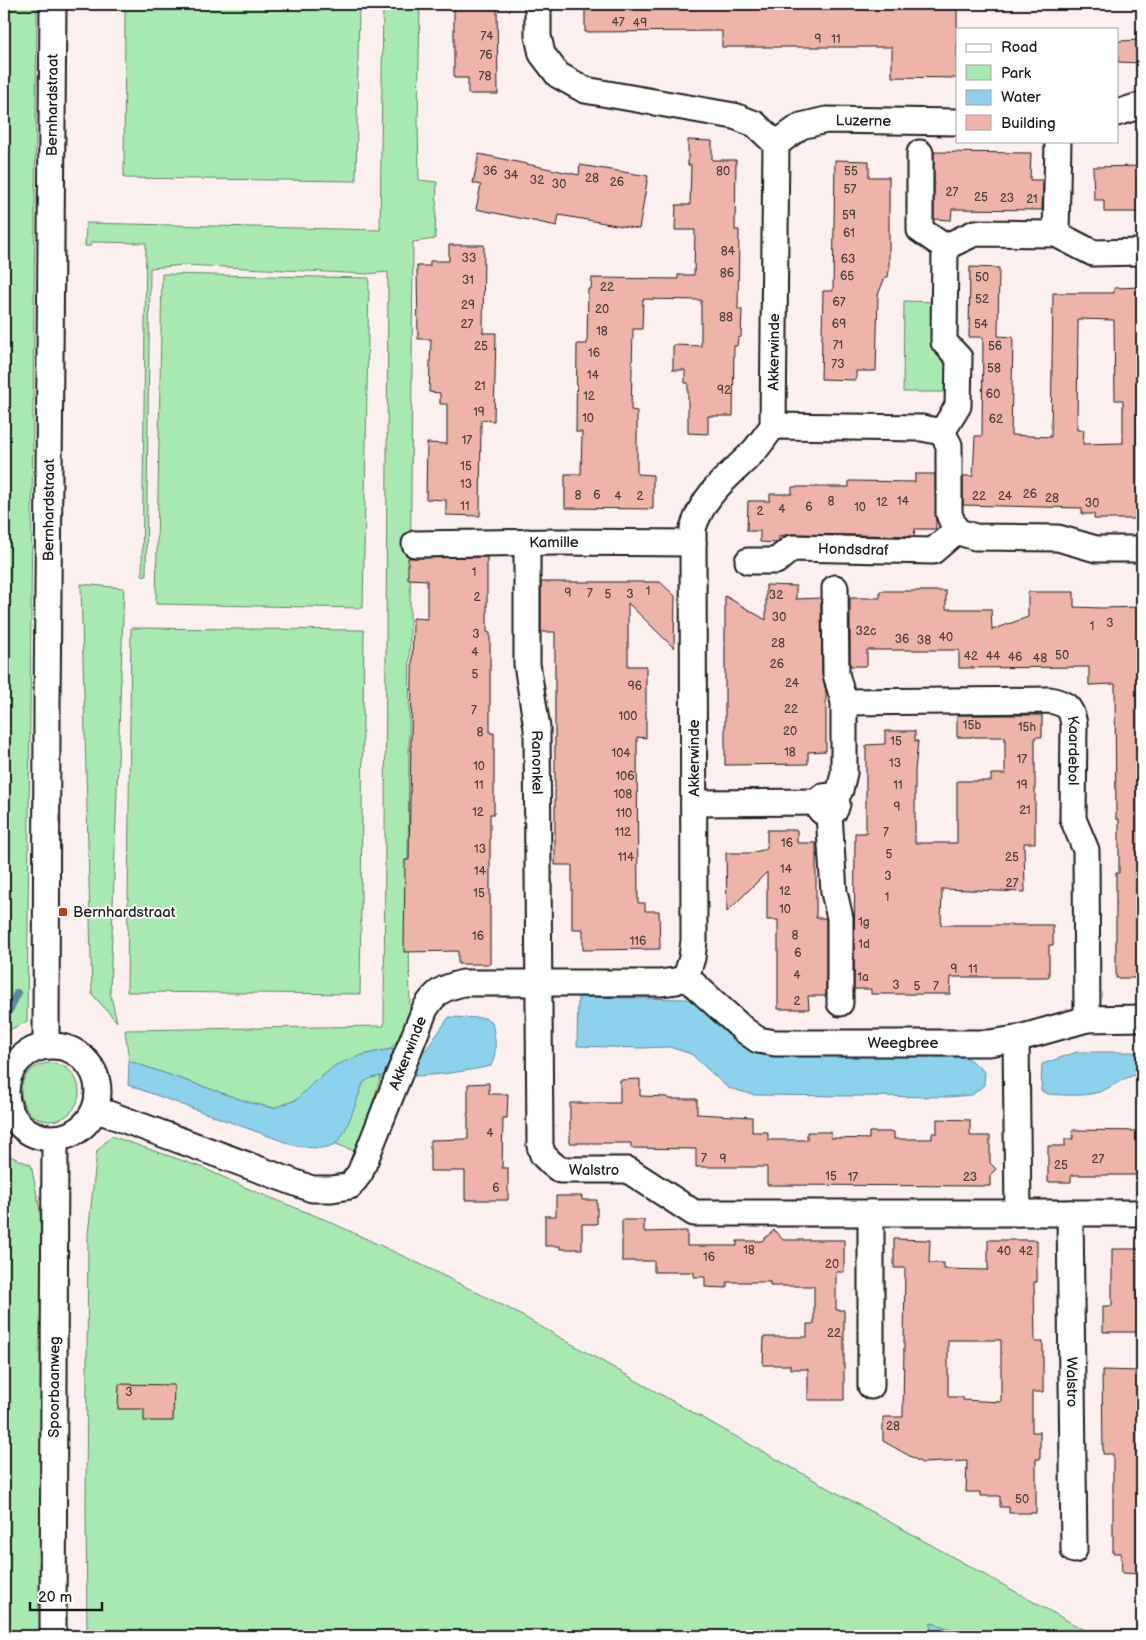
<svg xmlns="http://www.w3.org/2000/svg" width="1146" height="1640" viewBox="0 0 1146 1640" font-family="'Balsamiq Sans',sans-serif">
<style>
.green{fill:#a8e9b2;stroke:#628267}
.water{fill:#8cd2ed;stroke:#5f8999}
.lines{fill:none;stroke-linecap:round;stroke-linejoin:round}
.stream{stroke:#5f8999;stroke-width:8}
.building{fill:#eeb4aa;stroke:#1c1c1c;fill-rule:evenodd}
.minor-casing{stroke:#1c1c1c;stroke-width:29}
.minor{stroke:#fff;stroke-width:25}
.poi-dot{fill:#c8321e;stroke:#fff;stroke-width:2}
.labels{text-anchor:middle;stroke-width:4;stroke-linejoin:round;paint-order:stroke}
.number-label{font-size:12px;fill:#504240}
.street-label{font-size:15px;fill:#1c1c1c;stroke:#fff}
.poi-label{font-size:15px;fill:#1c1c1c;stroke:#fff;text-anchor:start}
</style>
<rect width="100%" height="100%" fill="#fcf0ee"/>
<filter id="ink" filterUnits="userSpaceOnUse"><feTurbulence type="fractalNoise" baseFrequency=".02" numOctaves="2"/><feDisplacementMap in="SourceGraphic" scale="10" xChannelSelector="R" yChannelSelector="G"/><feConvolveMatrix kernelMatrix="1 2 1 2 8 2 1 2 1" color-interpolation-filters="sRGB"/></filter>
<g filter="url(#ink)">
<!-- green -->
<g class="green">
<polygon points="4,4 37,4 27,1021 4,1033"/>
<polygon points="125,4 359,4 356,181 124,178"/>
<polygon points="383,4 420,4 418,120 419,180 437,182 435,239 413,242 408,866 410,1012 412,1019 391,1049 362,1055 313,1083 296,1100 274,1108 251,1103 129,1061 125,1030 384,1026 388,272 366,274 185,265 150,268 146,576 142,575 146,243 91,242 91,246 85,246 86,223 380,230"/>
<polygon points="162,274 369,278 363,608 156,604"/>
<polygon points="904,301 936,302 950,360 950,392 903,392"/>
<polygon points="81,584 124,588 110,992 117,1022 92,994"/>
<polygon points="131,628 364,630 360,994 127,992"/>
<circle cx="50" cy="1092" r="29"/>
<polygon points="381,1076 357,1152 336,1144 345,1130 363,1083 369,1078"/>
<polygon points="111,1136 201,1167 249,1189 326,1220 420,1264 508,1308 690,1411 1095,1636 974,1636 931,1623 930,1636 87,1636 86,1504 88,1235 97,1151"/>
<polygon points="4,1151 10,1156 31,1165 40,1210 41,1263 42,1636 4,1636"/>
</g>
<!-- water -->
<g class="water">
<polygon points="578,997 687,999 710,1012 737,1038 758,1053 780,1056 966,1057 985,1072 984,1085 972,1095 948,1097 755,1095 728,1088 691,1054 669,1047 641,1048 577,1046"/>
<path d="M449,1017L485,1018L492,1022C495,1037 498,1051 491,1066C467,1071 441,1075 416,1076C399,1077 378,1071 363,1083C358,1096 346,1137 335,1144C324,1151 308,1147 296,1146L128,1085L129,1061L251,1103L274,1108L296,1100L313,1083L336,1065L362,1055L391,1049L426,1050Z"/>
<path d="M1077,1052H1142V1074C1125,1075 1114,1087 1099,1092C1083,1097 1064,1095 1048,1094L1041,1091L1042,1064Z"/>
<polygon points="931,1623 974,1636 930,1636"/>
</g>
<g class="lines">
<!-- stream -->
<polyline class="stream" points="4,1015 10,1009 17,993"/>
</g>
<!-- building -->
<g class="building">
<polygon points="454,4 497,4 498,94 468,94 468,78 454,78"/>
<polygon points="585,4 957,4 957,78 892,77 892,47 722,47 722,31 585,32"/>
<polygon points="1142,40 1142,63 1118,62 1118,41"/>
<polygon points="688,140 712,141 712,160 736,160 735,230 739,230 738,309 742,310 741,337 738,338 737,346 734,346 733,416 708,416 708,434 688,433 688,383 685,383 685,370 673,370 673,345 701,346 701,300 643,299 642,329 633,329 631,410 637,411 637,474 653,475 653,509 565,508 565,474 581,474 582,432 576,432 577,344 587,344 588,289 591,289 592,278 678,279 678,275 694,275 695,230 675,230 676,205 690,205 691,165 688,165"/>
<polygon points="934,152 1031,153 1030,180 1043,180 1042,210 952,209 951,220 934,219"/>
<polygon points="479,154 579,175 580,165 648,176 639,229 559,215 557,226 476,209 481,185 473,183"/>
<polygon points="835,160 869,161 869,177 889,177 889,270 888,277 885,277 878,295 876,371 856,371 856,380 821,379 823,291 833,291"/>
<polygon points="1142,166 1142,212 1104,212 1104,200 1094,200 1093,167"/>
<polygon points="449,245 484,245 483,333 496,333 494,421 481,420 480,516 446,515 446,500 426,499 427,443 447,444 447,404 440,404 440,393 429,392 431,339 418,339 417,266 430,266 430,261 449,261"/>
<path d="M970,267L999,268L998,336L1013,337L1011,435L1051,437L1053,293H1114V288L1142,287V519H1094V514H1082V508L963,505V476H973L975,436H982L983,337H969ZM1078,319L1114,320L1115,400H1123V443L1083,444L1084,430H1077Z"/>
<polygon points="915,474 935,474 936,529 915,529 914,536 792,534 779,536 779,540 776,543 760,542 760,531 747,531 748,501 770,501 770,494 792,494 792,487 849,487 849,481 915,482"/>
<polygon points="487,557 487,632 490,633 490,733 494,733 494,814 490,814 490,964 458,964 458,951 404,952 405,860 409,860 413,618 427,619 427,580 408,579 408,558"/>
<polygon points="541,582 660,582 675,596 674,648 628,603 628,666 646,666 646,738 637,737 638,903 645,903 645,911 659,911 660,949 583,950 583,929 572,929 572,865 555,865 555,632 541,632"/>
<polygon points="766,585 796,586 796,599 821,598 822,674 826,691 826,751 808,752 808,764 725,765 725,596 766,620"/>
<polygon points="880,591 946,591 946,609 991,609 992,630 1028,617 1028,592 1074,592 1074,607 1101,608 1142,607 1142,978 1116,978 1116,873 1119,873 1119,819 1116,819 1115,684 1089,685 1089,667 959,668 959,650 867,650 867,666 850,666 850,598 880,598"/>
<polygon points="957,715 1042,715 1042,737 1035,737 1035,843 1024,843 1025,892 942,889 941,925 1053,925 1053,945 1049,945 1049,977 951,977 950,994 871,994 871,989 854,989 855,833 866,833 866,745 885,744 885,731 915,731 915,741 918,741 915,771 915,843 957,843 957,781 991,781 991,774 1005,774 1005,737 957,737"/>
<polygon points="767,830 797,830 797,843 816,843 816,918 825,918 826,920 826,996 808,996 809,1009 778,1009 778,920 767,920 767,872 727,912 726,853 750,853 767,849"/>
<polygon points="640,1079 640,1096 668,1097 668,1099 697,1099 697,1114 752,1117 752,1132 768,1132 768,1140 807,1140 807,1132 831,1132 831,1138 869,1139 869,1132 894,1132 894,1139 932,1139 932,1133 937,1133 937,1119 970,1120 970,1136 990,1136 990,1163 996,1169 990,1175 990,1186 767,1185 767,1167 696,1167 696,1149 631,1148 631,1143 570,1143 570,1103 620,1103 620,1080"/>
<polygon points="489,1083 489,1094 508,1094 507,1118 503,1118 502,1168 508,1168 508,1200 465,1200 465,1171 430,1171 430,1140 468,1139 468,1084"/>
<polygon points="1073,1130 1142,1131 1142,1175 1071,1175 1071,1182 1048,1182 1048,1146 1065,1146 1065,1139 1073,1139"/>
<polygon points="556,1196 582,1196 582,1200 597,1200 597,1224 582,1224 582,1249 560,1249 560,1246 545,1246 545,1216 556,1216"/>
<polygon points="622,1220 644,1220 644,1232 687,1231 687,1246 737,1246 737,1241 762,1241 774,1230 783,1240 844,1240 844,1272 836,1272 836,1310 844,1310 844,1400 808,1400 808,1369 790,1369 790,1365 763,1365 764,1337 807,1337 807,1324 814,1324 814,1286 770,1286 770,1282 727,1282 727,1288 705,1287 705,1277 694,1277 694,1272 654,1272 654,1261 622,1261"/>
<path d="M894,1239L930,1240L929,1263H944V1269L988,1270V1240H1037V1282H1034L1035,1342H1043V1392H1032V1432H1040V1459H1036V1513H1009V1507H1000V1496H980V1492H966L967,1461L922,1463L883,1441V1417H903L905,1268H894ZM948,1340H1001V1402L963,1400V1397H948Z"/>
<polygon points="1112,1249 1142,1249 1142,1332 1103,1332 1103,1306 1112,1306"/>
<polygon points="1102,1370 1142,1371 1142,1574 1122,1573 1121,1553 1113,1553 1113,1454 1103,1454"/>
<polygon points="119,1384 174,1385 173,1421 144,1421 144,1409 118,1409"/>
</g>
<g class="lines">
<!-- minor casing -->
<g class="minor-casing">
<g id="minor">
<polyline points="1117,113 1142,105"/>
<path id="s1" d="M776,144L801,126L826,120L957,122"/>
<polyline points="920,153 920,230 945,247"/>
<polyline points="1056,234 1058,141"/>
<polyline points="945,247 944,342 959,358 958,406 942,432 949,445 949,514 956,531 975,537 1058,538 1096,549 1142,549"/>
<polyline points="945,247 975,233 1056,234 1093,253 1142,252"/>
<polyline points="773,426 922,428 942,432"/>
<path id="s2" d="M527,542V664L537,728L540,1146L543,1155L551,1163L560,1170H628L694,1213H1142"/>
<path id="s3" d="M415,544L558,542L693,543"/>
<path id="s4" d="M748,561H776L792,548L933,551L956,531"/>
<path id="s5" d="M844,702L1050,700C1067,704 1071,707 1074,724L1073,819L1086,850L1087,1019"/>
<path d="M835,799L829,796L822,797C814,808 823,818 835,810L837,804L835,799L840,790L844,773V702L836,674L835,588"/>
<polyline points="694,803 819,802"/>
<polyline points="829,814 834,892 840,918 840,1003"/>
<path id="s6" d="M686,977L744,1030L758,1040L775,1043H989L1016,1039L1087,1019L1142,1018"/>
<polyline points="1016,1039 1018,1213"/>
<path id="s7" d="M46,1045L47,708L53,4"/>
<circle cx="52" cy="1092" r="46"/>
<path id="s8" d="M95,1109L312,1189H332L350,1186L360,1173L425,1009C436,991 443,988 463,983H660L676,981L686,977L692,958L694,940L693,528C706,490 728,478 754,451C761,443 767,434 773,426L776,144L755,124L734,116L585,90L558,75L542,54L538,36V4"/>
<path id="s9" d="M1070,1213L1074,1550"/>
<polyline points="871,1386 871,1213"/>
<path id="s10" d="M53,1636L55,1138"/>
</g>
</g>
<!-- minor -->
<use href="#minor" class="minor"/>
</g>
</g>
<!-- markers -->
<rect class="poi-dot" x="58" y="907" width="10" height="10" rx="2.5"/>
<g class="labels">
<!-- number labels -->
<g class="number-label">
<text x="618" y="26">47</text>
<text x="640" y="27">49</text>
<text x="487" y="40">74</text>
<text x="818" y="43">9</text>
<text x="836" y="43">11</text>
<text x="486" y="59">76</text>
<text x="485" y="80">78</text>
<text x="490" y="175">36</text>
<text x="723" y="175">80</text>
<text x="851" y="175">55</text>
<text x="511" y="179">34</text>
<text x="592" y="182">28</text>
<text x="537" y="184">32</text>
<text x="617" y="186">26</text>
<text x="559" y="188">30</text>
<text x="850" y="193">57</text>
<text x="952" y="196">27</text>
<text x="981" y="201">25</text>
<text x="1007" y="202">23</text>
<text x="1032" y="203">21</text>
<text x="849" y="219">59</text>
<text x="849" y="237">61</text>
<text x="728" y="255">84</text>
<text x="469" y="262">33</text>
<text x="848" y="263">63</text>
<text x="727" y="277">86</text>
<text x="847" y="280">65</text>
<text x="982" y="281">50</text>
<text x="468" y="284">31</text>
<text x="607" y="291">22</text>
<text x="982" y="303">52</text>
<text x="839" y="306">67</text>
<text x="468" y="309">29</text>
<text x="602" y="313">20</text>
<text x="726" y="321">88</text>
<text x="467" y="328">27</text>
<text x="839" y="328">69</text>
<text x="981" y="328">54</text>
<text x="602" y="335">18</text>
<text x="838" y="349">71</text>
<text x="481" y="350">25</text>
<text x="995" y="350">56</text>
<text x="594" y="357">16</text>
<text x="838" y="368">73</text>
<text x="994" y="372">58</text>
<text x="593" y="379">14</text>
<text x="480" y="390">21</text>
<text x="724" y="394">92</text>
<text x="993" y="398">60</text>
<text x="589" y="400">12</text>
<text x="479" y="416">19</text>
<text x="588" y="422">10</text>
<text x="996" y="423">62</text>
<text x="467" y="444">17</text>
<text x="466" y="470">15</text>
<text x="466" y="488">13</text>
<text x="1030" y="498">26</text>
<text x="578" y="499">8</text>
<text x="597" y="499">6</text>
<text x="618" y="500">4</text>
<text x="640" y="500">2</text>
<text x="979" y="500">22</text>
<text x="1005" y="500">24</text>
<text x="1052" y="502">28</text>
<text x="831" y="505">8</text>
<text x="903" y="505">14</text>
<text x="882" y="506">12</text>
<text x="1092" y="507">30</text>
<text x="465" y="510">11</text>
<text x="809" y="511">6</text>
<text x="860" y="511">10</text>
<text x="782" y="513">4</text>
<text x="760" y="515">2</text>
<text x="474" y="576">1</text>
<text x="648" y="595">1</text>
<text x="568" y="597">9</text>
<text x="590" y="597">7</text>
<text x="608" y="598">5</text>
<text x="630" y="598">3</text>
<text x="776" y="599">32</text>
<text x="477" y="601">2</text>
<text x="779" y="621">30</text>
<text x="1110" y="627">3</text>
<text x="1092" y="630">1</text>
<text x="866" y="635">32c</text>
<text x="476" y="638">3</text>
<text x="946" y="641">40</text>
<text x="902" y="643">36</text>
<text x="924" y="644">38</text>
<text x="778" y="647">28</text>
<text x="475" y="656">4</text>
<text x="1062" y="659">50</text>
<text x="971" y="660">42</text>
<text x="993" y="660">44</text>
<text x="1015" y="661">46</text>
<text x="1040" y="662">48</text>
<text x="777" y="668">26</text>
<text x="475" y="678">5</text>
<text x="792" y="687">24</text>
<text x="635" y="690">96</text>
<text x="791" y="713">22</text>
<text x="474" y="714">7</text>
<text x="628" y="720">100</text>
<text x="972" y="729">15b</text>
<text x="1027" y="731">15h</text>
<text x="790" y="735">20</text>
<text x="480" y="736">8</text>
<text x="896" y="745">15</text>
<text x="790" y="756">18</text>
<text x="621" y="757">104</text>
<text x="1022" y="763">17</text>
<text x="895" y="767">13</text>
<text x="479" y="770">10</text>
<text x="625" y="780">106</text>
<text x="479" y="789">11</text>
<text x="898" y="789">11</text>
<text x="1022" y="789">19</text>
<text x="623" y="798">108</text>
<text x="897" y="811">9</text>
<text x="1025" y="814">21</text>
<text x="478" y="816">12</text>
<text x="624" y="817">110</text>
<text x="623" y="836">112</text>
<text x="886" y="836">7</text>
<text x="787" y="847">16</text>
<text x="480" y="853">13</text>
<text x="889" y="858">5</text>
<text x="626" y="861">114</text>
<text x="1012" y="861">25</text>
<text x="786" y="873">14</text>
<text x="480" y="875">14</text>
<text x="888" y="880">3</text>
<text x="1012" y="887">27</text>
<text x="785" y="895">12</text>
<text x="479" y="897">15</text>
<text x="887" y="901">1</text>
<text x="785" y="913">10</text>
<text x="864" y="926">1g</text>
<text x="795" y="939">8</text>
<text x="478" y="940">16</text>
<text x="638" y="945">116</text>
<text x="864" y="948">1d</text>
<text x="798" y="957">6</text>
<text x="954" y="973">9</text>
<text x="973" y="973">11</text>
<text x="797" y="979">4</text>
<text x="863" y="981">1a</text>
<text x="896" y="989">3</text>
<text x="917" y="990">5</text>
<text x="936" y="990">7</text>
<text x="797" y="1005">2</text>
<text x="490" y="1137">4</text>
<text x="704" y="1162">7</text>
<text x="723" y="1163">9</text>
<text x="1098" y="1163">27</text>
<text x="1061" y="1169">25</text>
<text x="831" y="1180">15</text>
<text x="853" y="1181">17</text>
<text x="970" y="1181">23</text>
<text x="496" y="1192">6</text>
<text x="749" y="1254">18</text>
<text x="1004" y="1255">40</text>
<text x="1026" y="1255">42</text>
<text x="709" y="1261">16</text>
<text x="832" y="1268">20</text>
<text x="834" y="1337">22</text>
<text x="129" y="1396">3</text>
<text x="893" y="1430">28</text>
<text x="1022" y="1503">50</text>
</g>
<!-- street labels -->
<g class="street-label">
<text dy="5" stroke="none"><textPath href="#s7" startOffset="940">Bernhardstraat</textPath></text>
<text dy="5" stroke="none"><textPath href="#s1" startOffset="94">Luzerne</textPath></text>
<text dy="5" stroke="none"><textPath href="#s8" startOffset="1389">Akkerwinde</textPath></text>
<text dy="5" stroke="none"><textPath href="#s7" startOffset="535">Bernhardstraat</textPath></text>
<text dy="5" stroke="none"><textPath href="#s3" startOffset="139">Kamille</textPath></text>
<text dy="5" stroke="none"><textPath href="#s4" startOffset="110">Hondsdraf</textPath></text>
<text dy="5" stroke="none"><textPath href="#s5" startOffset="270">Kaardebol</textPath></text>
<text transform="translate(694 758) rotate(-90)" y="5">Akkerwinde</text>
<text dy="5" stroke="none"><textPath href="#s2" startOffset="221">Ranonkel</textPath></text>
<text dy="5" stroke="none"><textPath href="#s6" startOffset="241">Weegbree</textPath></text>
<text dy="5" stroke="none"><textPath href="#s8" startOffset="415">Akkerwinde</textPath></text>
<text dy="5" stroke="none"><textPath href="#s2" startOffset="671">Walstro</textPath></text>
<text dy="5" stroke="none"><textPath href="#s9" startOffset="169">Walstro</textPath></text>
<text dy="5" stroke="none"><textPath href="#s10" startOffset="249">Spoorbaanweg</textPath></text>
</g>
<!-- poi labels -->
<g class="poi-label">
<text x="73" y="917">Bernhardstraat</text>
</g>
</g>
<!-- margin -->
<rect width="1146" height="1640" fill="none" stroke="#fff" stroke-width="20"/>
<rect x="10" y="10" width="1126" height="1620" fill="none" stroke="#1c1c1c" stroke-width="2" filter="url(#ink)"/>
<!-- legend -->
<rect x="956" y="28" width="162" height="115" fill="#ffffff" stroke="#a4a4a4"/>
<rect x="966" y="44" width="25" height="8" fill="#ffffff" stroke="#a4a4a4"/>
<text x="1001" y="52" font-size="15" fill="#1c1c1c">Road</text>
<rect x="966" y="65" width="25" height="15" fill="#a8e9b2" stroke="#a4a4a4"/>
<text x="1001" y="78" font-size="15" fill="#1c1c1c">Park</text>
<rect x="966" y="90" width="25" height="15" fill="#8cd2ed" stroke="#a4a4a4"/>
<text x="1001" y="102" font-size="15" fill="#1c1c1c">Water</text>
<rect x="966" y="115" width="25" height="15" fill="#eeb4aa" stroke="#a4a4a4"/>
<text x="1001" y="128" font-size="15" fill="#1c1c1c">Building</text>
<!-- scale -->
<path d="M30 1602v8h72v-8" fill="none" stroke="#1c1c1c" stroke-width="2.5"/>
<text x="38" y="1602" font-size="15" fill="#1c1c1c" stroke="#ffffff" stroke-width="4" paint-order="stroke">20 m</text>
</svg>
